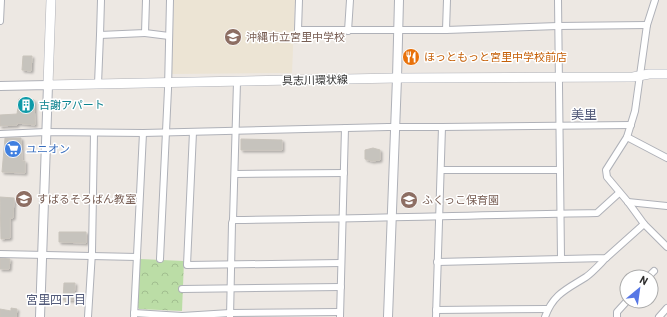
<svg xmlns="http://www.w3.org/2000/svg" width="667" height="317" viewBox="0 0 667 317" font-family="Barlow,'Noto Sans JP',sans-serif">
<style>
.education{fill:#ece4d4}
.park{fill:url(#park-crowns)}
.building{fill:#c6c3bd;stroke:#c9c4bc;filter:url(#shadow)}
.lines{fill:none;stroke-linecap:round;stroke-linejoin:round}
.minor-casing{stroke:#afb1b8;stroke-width:8}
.tertiary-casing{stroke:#afb1b8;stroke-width:10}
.secondary-casing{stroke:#afb1b8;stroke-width:10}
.minor{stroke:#fff;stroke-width:6}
.tertiary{stroke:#fff;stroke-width:8}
.secondary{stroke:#fff;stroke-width:9}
.labels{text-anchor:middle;stroke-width:3;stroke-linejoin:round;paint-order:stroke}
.education-label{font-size:11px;fill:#785e54;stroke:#fff;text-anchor:start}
.food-label{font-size:11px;fill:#c56008;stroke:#fff;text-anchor:start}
.street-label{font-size:11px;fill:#2e2e2e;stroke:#fff}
.culture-label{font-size:11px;fill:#0d838f;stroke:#fff;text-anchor:start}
.shop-label{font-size:11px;fill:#366cbe;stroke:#fff;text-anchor:start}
.neighbourhood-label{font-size:12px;fill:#535b7a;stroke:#fff}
.quarter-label{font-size:13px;fill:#535b7a;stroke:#fff}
</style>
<defs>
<pattern id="park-crowns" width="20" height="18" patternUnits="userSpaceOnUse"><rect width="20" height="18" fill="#bbdda6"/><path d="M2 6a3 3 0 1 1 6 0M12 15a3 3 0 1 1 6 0" fill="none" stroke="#a1be8f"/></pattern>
<filter id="shadow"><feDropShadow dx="2" dy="2" stdDeviation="1" flood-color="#0004"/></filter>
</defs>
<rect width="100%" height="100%" fill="#ede8e3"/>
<!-- education -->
<polygon class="education" points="174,0 295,0 292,73 172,74"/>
<!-- park -->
<polygon class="park" points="140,259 184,261 182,311 139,309 137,306"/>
<!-- building -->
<g class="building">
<polygon points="23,56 32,56 31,71 22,70"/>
<polygon points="19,99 34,100 35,125 17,123 17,125 0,126 0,115 17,114"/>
<polygon points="5,138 21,138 22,161 25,161 25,173 2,172"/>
<polygon points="241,139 282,140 282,150 241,150"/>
<polygon points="373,148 380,150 380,160 372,161 365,159 365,150"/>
<polygon points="0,197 14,198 13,218 10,218 10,238 1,239"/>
<polygon points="59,232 86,232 86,243 59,242"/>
<polygon points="0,258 10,259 9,269 0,269"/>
<polygon points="64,283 75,283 74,300 63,300"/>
<polygon points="11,308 17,309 16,317 0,317 0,309 11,311"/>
</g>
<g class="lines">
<!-- minor casing -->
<g class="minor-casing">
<g id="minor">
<polyline points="101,0 100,35 145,33 146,0"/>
<polyline points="299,0 298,30 446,30"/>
<polyline points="447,0 446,30 558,26 647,25"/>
<polyline points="558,0 561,258"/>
<polyline points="655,0 647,25 635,111 627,137 606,170 607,177 628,202 644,224 667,247"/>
<polyline points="0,21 1,0"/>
<polyline points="348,31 350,0"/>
<polyline points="145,33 169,36"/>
<polyline points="98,84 100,35"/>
<polyline points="193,132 187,265 341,263"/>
<polyline points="143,133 388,127 442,127"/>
<polyline points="0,134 46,132 143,133 134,317"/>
<polyline points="627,137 667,158"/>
<polyline points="441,170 560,170"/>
<polyline points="235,174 344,173"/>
<polyline points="628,202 667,206"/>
<path d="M233,220C355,219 476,215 597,213L619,193"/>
<polyline points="0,254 137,257"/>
<polyline points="160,259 168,89 170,0"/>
<polyline points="437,262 606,258 644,224"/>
<polyline points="648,277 654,271"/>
<polyline points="182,289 341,287"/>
<polyline points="436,310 548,309"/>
<polyline points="134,313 182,316 230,313 340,312"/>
<polyline points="88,317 92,252 94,133"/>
<polyline points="230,317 232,223 233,220 237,82"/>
<polyline points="340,317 345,128"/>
<polyline points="436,317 442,127 631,125"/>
<path d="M545,317C553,294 567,289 586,277C593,272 600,264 606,258"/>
<polyline points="617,317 617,312 627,301"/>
<polyline points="659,317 667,308"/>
</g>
</g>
<!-- tertiary casing -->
<g class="tertiary-casing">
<g id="tertiary">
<polyline points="0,86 48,85 40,317"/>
<polyline points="388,317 397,78 399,0"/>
</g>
</g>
<!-- secondary casing -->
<g class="secondary-casing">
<polyline id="secondary" points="51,0 48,85 397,78 633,77 649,74 667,74"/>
</g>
<!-- minor -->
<use href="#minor" class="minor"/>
<!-- tertiary -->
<use href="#tertiary" class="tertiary"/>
<!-- secondary -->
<use href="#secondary" class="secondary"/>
</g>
<!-- icons -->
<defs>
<g id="school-disc" transform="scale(0.9)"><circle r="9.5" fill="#8d6e63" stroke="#fff"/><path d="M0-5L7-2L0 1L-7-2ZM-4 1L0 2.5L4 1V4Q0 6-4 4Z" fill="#fff"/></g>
<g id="restaurant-disc" transform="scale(0.9)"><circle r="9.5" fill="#e8710a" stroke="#fff"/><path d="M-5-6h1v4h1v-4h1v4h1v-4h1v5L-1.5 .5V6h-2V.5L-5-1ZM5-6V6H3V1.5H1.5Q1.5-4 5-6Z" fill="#fff"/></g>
<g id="building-disc" transform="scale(0.9)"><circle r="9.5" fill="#0f9aa8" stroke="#fff"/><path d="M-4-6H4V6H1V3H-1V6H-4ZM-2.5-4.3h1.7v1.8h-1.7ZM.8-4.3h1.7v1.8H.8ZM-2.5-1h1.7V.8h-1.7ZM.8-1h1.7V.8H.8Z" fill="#fff"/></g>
<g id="supermarket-disc" transform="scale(0.9)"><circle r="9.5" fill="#3f7fe0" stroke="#fff"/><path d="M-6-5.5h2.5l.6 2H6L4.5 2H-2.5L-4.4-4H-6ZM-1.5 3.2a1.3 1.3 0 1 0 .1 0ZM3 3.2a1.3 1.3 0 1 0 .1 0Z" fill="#fff"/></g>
</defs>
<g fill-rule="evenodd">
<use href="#school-disc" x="233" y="37"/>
<use href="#restaurant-disc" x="411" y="57"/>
<use href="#building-disc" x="26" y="105"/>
<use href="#supermarket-disc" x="13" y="149"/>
<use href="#school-disc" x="24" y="199"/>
<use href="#school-disc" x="409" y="200"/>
</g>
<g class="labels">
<!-- education labels -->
<g class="education-label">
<text x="246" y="41">沖縄市立宮里中学校</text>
<text x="37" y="203">すばるそろばん教室</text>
<text x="422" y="204">ふくっこ保育園</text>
</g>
<!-- food labels -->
<g class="food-label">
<text x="424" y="61">ほっともっと宮里中学校前店</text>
</g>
<!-- street labels -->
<g class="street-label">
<text transform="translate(315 80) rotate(-1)" y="4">具志川環状線</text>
</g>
<!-- culture labels -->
<g class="culture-label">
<text x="39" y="109">古謝アパート</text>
</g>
<!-- shop labels -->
<g class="shop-label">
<text x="26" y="153">ユニオン</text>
</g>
<!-- neighbourhood labels -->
<g class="neighbourhood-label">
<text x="56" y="304">宮里四丁目</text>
</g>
<!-- quarter labels -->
<g class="quarter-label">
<text x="584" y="119">美里</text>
</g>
</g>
<!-- north arrow -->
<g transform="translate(639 289) rotate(29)"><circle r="19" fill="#ffffff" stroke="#ababab"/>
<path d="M0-3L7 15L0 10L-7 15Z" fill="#5777e5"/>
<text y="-6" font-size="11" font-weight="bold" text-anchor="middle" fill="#2e2e2e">N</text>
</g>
</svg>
